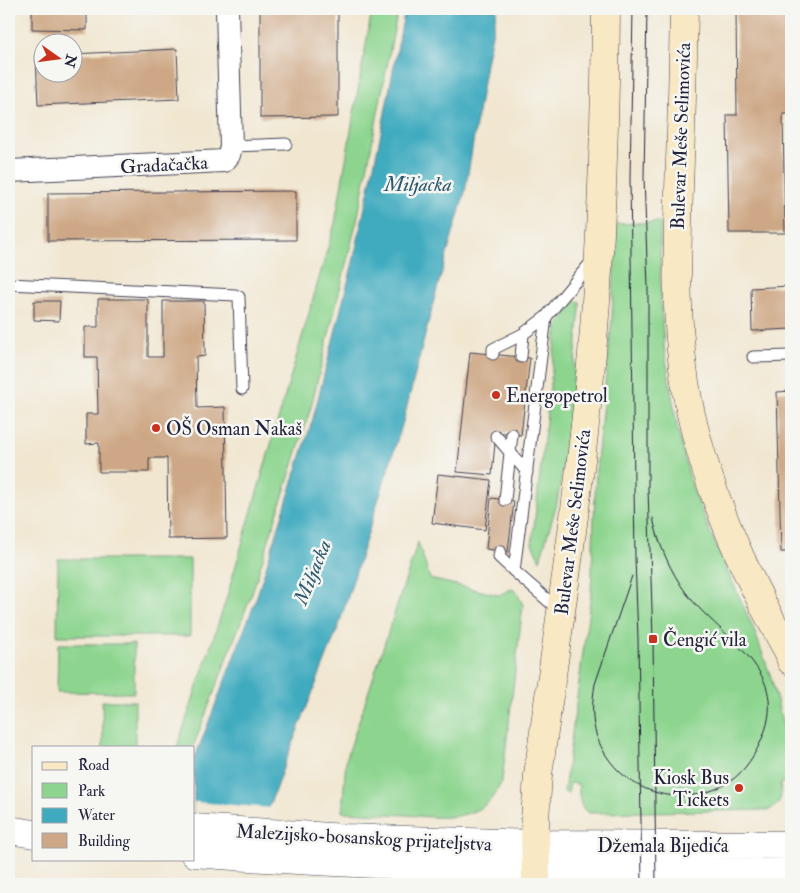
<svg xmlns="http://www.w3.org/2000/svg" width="800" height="893" viewBox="0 0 800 893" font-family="'IM FELL Double Pica',serif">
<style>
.green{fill:#8dd58f;stroke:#587c65}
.water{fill:#40abbf;stroke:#31667d}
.pier{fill:#f1e7d1}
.building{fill:#cea886}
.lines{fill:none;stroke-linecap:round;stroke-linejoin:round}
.service-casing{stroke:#414052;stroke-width:13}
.minor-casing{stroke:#414052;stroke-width:24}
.tertiary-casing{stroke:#414052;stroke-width:29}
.secondary-casing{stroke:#414052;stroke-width:29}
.service{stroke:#fff;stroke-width:11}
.minor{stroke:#fff;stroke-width:22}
.tertiary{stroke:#fff;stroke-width:28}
.secondary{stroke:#f8e8c3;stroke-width:28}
.tram{stroke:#22223b;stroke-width:1}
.poi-dot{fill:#c8321e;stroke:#f6f6f2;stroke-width:2}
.labels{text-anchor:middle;stroke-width:5;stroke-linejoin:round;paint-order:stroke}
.street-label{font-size:19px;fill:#22223b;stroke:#f6f6f2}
.poi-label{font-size:19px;fill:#22223b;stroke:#f6f6f2;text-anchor:start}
.water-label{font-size:20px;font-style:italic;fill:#2e5970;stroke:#f6f6f2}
</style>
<rect width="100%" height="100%" fill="#f6f6f2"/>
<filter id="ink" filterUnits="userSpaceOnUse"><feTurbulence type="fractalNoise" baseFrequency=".02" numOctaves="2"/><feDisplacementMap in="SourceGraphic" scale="10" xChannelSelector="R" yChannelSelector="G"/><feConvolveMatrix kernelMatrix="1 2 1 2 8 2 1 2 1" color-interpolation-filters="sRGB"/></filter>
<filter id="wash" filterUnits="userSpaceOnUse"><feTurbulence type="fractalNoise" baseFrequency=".0096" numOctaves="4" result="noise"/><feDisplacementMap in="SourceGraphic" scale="20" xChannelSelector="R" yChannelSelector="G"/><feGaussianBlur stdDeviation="1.12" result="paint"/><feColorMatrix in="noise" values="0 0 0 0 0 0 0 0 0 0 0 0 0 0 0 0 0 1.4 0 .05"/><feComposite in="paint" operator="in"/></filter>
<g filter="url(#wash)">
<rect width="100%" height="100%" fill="#f1e7d1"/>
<!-- green -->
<g class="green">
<polygon points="372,9 398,9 358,216 310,411 251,596 193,747 177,747 225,603 335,223"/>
<path d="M660,222L661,306L664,347L678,432L692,487L708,527L754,630L771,677L791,758V782L780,783C782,796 782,804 769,810L590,813C578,809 580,796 578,784L570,783L568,793L564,792L591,594L596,470L612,318L616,224Z"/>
<polygon points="578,301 580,302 580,309 572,394 561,480 557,503 540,560 532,544 556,334 559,324 575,302"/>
<path d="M418,542L430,579L499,595L511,589L516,591L523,605L502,780C496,795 488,806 472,812C451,820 428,817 407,815C385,814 363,813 342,812L346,760Z"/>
<polygon points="58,559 190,559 190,636 57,636"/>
<polygon points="58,644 134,644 134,693 57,692"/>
<polygon points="102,701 135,701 135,747 103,747"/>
</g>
<!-- water -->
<polygon class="water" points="405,9 497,9 486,64 465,192 435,296 403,422 338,628 286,760 241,884 149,884 194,859 194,760 255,602 313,418 353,262 382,128"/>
<!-- pier -->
<polygon class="pier" points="194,802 271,808 244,884 147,884 155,859 194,859"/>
<g id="blocks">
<!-- building -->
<g class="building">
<polygon points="32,9 87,9 87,30 32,29"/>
<polygon points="260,9 338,9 338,117 260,118"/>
<polygon points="736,9 791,9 791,21 788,21 789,114 783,114 785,233 729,233 727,115 737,115"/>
<polygon points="177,49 179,99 38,105 36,55 42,55 42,72 72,72 72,54"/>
<polygon points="296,191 296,240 48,241 48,193"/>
<polygon points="791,286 791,329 752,331 751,288"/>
<polygon points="98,299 148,299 148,357 163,357 163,301 204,301 205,356 196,357 197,408 225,407 227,538 168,539 167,458 149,458 149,472 99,472 99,443 86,444 86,414 98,414 97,357 85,357 85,327 98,327"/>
<polygon points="34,301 60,301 59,321 34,320"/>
<polygon points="470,352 530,358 521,435 496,432 492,475 457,472"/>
<polygon points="791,391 791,552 781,552 777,392"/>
<polygon points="438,474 491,480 485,530 432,523"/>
<polygon points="491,498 514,501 508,552 486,549"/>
</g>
</g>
</g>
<g filter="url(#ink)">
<use href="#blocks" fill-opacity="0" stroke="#414052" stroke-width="1"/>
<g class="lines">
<!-- service casing -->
<g class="service-casing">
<g id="service">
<polyline points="231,146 286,144"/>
<polyline points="9,284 235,295 239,297 242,389"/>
<polyline points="493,354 493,349 523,334"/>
<polyline points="521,357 523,334 546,317"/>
<polyline points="753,357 791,356"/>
<polyline points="496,436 527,472"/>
<polyline points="505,500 512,434"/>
<polyline points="500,551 499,557 514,571"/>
<polyline points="560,611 514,571 546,317 593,260"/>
</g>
</g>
<!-- minor casing -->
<g class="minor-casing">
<g id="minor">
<polyline points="9,171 224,161 229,155 231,146 227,9"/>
<polyline points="402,884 403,866"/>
</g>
</g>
<!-- tertiary casing -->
<g class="tertiary-casing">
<g id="tertiary">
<polyline points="194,828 345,838 535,844 791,845"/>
<polyline points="9,830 34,834"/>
<path d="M194,853C393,869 592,871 791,873"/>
</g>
</g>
<!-- secondary casing -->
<g class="secondary-casing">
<g id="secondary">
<path d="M684,9C683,59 682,110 680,160C677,249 672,339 694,427C714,507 749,582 789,653L791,661"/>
<path d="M536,884L535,820L538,775C557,635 580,494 592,353C602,239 605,123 606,9"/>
</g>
</g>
<!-- service -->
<use href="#service" class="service"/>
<!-- minor -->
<use href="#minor" class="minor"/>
<!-- tertiary -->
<use href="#tertiary" class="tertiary"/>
<!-- secondary -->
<use href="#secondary" class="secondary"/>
<!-- tram -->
<g class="tram">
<polyline points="633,9 630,178 635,559 638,639 642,884"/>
<polyline points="647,9 644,177 648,288 648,489 653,639 656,884"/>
<path d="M632,576L595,684C592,701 591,720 597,737C616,789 675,811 724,785C741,776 752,760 760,743C795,670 723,641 687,594C671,573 658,543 653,518"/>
</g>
</g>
</g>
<!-- markers -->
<g class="poi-dot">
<circle cx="496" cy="395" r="5"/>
<circle cx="156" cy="428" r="5"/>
<rect x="648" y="634" width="10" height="10" rx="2.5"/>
<circle cx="739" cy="788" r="5"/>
</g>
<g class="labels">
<!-- street labels -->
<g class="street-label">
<text transform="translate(680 136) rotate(-88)" y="7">Bulevar Meše Selimovića</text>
<text transform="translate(164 164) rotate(-3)" y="7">Gradačačka</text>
<text transform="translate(572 522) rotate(-83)" y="7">Bulevar Meše Selimovića</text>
<text transform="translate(364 837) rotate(3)" y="7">Malezijsko-bosanskog prijateljstva</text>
<text x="663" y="852">Džemala Bijedića</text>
</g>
<!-- poi labels -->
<g class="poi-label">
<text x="506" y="402">Energopetrol</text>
<text x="166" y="435">OŠ Osman Nakaš</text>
<text x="663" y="646">Čengić vila</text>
<text x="729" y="784" text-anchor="end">Kiosk Bus<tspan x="729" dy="22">Tickets</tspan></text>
</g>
<!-- water labels -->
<g class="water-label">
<text x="418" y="191">Miljacka</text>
<text transform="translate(312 572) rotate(-68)" y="7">Miljacka</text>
</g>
</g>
<!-- margin -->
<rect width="800" height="893" fill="none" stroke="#f6f6f2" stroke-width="30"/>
<!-- legend -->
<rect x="32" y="746" width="162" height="115" fill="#f6f6f2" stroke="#a1a1a9"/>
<rect x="42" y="762" width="25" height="8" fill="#f8e8c3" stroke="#a1a1a9"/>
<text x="78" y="770" font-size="15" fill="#22223b">Road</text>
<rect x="42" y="783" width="25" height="15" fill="#8dd58f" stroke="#a1a1a9"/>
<text x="78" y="796" font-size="15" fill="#22223b">Park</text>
<rect x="42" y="808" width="25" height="15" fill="#40abbf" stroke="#a1a1a9"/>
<text x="78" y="820" font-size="15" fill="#22223b">Water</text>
<rect x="42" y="833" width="25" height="15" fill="#cea886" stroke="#a1a1a9"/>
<text x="78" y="846" font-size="15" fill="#22223b">Building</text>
<!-- north arrow -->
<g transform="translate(58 58) rotate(104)"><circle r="24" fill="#f6f6f2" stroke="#a1a1a9"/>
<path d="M0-4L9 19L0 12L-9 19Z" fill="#c8321e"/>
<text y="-8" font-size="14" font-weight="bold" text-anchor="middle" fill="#22223b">N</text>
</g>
</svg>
